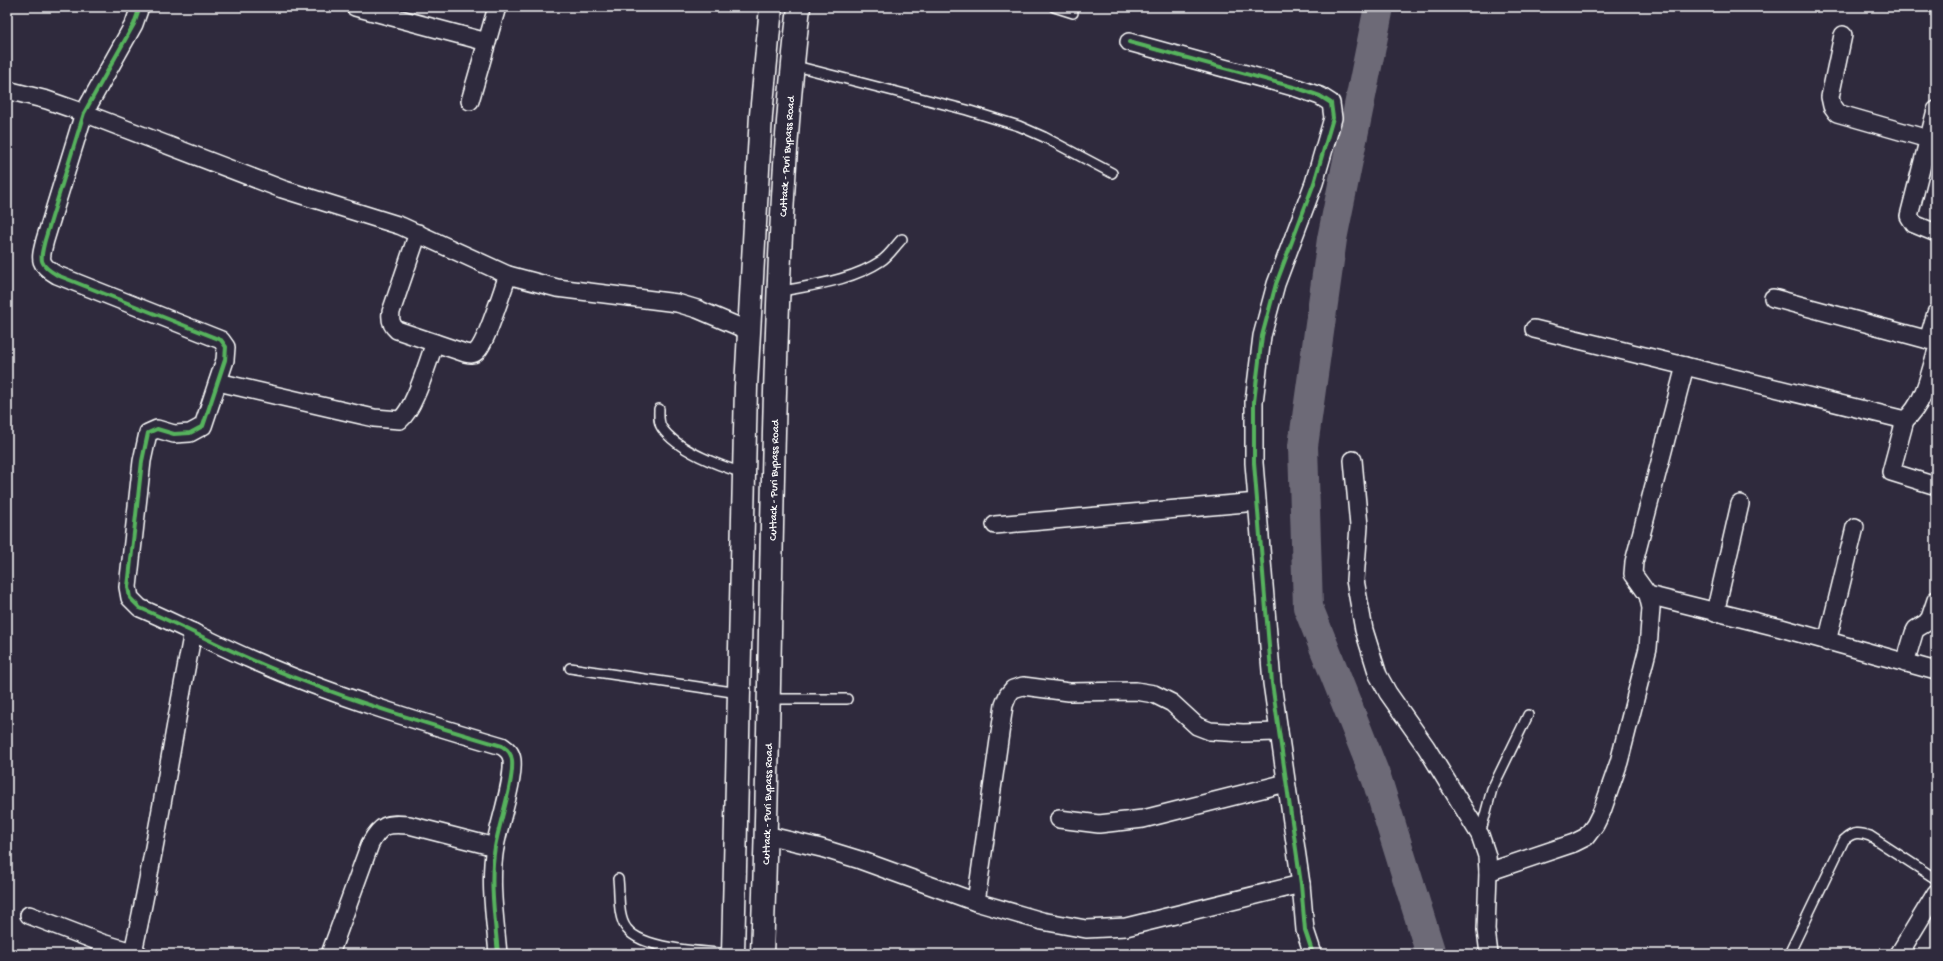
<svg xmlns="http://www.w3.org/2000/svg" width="1943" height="961" viewBox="0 0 1943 961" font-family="'Gochi Hand',sans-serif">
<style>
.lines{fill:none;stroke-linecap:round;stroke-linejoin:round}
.river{stroke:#6d6a77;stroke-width:30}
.lane-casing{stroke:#fff;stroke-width:12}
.street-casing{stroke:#fff;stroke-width:20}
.highway-casing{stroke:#fff;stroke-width:25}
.lane{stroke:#2f2a3d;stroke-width:9}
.street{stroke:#2f2a3d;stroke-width:17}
.highway{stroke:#2f2a3d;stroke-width:22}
.cycleway-casing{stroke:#2f2a3d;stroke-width:6}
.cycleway{stroke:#56b35d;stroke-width:4}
.labels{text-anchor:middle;stroke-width:3;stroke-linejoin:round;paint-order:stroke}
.street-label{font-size:11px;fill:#fff;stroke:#2f2a3d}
</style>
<rect width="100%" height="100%" fill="#2f2a3d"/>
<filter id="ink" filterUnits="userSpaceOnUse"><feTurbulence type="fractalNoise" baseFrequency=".025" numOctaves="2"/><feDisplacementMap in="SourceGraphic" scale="8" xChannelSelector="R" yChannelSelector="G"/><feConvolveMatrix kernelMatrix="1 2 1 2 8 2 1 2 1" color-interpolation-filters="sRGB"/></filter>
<g filter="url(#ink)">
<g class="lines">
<!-- river -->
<polyline class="river" points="1379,7 1332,239 1303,446 1308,607 1377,780 1431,954"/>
<!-- lane casing -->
<g class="lane-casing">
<g id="lane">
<polyline points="1054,7 1073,13"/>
<polyline points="792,65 967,110 1019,126 1044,137 1112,173"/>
<path d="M778,292C812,285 851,281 881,261C889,256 895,246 902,239"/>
<path d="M659,409C659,416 658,422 662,428C678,451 718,465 743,473"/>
<polyline points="570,668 739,693"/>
<polyline points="768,699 847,699"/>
<polyline points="1480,834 1492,789 1528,715"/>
<path d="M618,879C620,893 617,917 627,929C643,950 708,952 733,954"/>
<path d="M1789,954L1844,840C1853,832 1859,832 1870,836L1936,879"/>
</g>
</g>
<!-- street casing -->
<g class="street-casing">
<g id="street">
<path d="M140,7L134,24L84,113L45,240C40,260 38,264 57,275L221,340L226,347L225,360L203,426L190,433L174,434L157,429L148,433L142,461L128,587L130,598L140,608C178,624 213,643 250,659C331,695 417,721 502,746C508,750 511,753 512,760C514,782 499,823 495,847C489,882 495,919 498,954"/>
<polyline points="355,7 487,42"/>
<polyline points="1843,35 1830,97 1832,106 1837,113 1928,139"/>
<polyline points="1129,42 1297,88 1320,96 1331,103 1333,118 1314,183 1276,284 1262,336 1254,402 1254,463 1272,683 1301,884 1305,930 1313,954"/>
<polyline points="7,90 47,100 84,113 282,189 401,226 508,275 557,288 677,303 697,309 749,331"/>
<polyline points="470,101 497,7"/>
<polyline points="1936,110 1909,216 1914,224 1936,233"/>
<path d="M418,233L391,312C390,320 391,325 397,330L465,353C470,354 474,355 477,351C487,341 502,291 508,275"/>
<polyline points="1773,298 1936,342"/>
<path d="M1534,329L1905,420C1924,404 1929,376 1936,353"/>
<polyline points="1928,340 1936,313"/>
<path d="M218,382L374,418L400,420C415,408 427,363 435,343"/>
<polyline points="1905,420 1891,472 1936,486"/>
<polyline points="1353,460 1359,526 1355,580 1364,630 1378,675 1388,693 1426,747 1480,835 1487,856 1488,872 1486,930 1489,954"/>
<polyline points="995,525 1257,502"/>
<polyline points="1648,595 1781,628 1936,671"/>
<polyline points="1715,613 1740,504"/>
<polyline points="1827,642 1855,527"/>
<polyline points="1905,663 1914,633 1916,629 1926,623 1930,618 1936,600"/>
<polyline points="1059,819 1099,824 1143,819 1286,783"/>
<polyline points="766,835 821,848 860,860 976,902 1042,921 1086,929 1126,927 1301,884"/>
<polyline points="1488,872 1574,843 1586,837 1595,825 1602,811 1619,762 1648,648 1651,608 1648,595 1633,574 1634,562 1685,366"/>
<polyline points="976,902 1004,705 1008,695 1013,689 1023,686 1069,692 1136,691 1154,694 1172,703 1197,726 1210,731 1243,733 1279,732"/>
<polyline points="29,915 102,943 139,954"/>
<path d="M133,952C157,846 172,738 193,632"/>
<path d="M330,954L370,844C381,824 387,823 409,825L495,847"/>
<polyline points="1899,954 1936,893"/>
</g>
</g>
<!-- highway casing -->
<g class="highway-casing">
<g id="highway">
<polyline points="733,954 746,387 761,115 771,7"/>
<path id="s1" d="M762,954C769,767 770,579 775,392C779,263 784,135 799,7"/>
</g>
</g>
<!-- lane -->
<use href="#lane" class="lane"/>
<!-- street -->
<use href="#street" class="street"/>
<!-- highway -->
<use href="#highway" class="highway"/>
<!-- cycleway casing -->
<g class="cycleway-casing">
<g id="cycleway">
<path d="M140,7L134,24L84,113L45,240C40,260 38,264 57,275L221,340L226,347L225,360L203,426L190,433L174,434L157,429L148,433L142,461L128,587L130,598L140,608C178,624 213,643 250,659C331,695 417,721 502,746C508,750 511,753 512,760C514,782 499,823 495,847C489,882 495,919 498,954"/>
<polyline points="1129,42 1297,88 1320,96 1331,103 1333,118 1314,183 1276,284 1262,336 1254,402 1254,463 1272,683 1301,884 1305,930 1313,954"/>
</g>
</g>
<!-- cycleway -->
<use href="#cycleway" class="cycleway"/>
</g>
</g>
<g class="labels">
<!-- street labels -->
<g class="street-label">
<text dy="4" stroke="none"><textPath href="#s1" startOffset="798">Cuttack - Puri Bypass Road</textPath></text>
<text dy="4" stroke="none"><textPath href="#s1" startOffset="474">Cuttack - Puri Bypass Road</textPath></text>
<text dy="4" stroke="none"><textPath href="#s1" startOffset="150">Cuttack - Puri Bypass Road</textPath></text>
</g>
</g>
<!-- margin -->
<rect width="1943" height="961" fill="none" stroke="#2f2a3d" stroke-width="24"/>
<rect x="12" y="12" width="1919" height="937" fill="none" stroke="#fff" stroke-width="1.5" filter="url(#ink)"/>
</svg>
